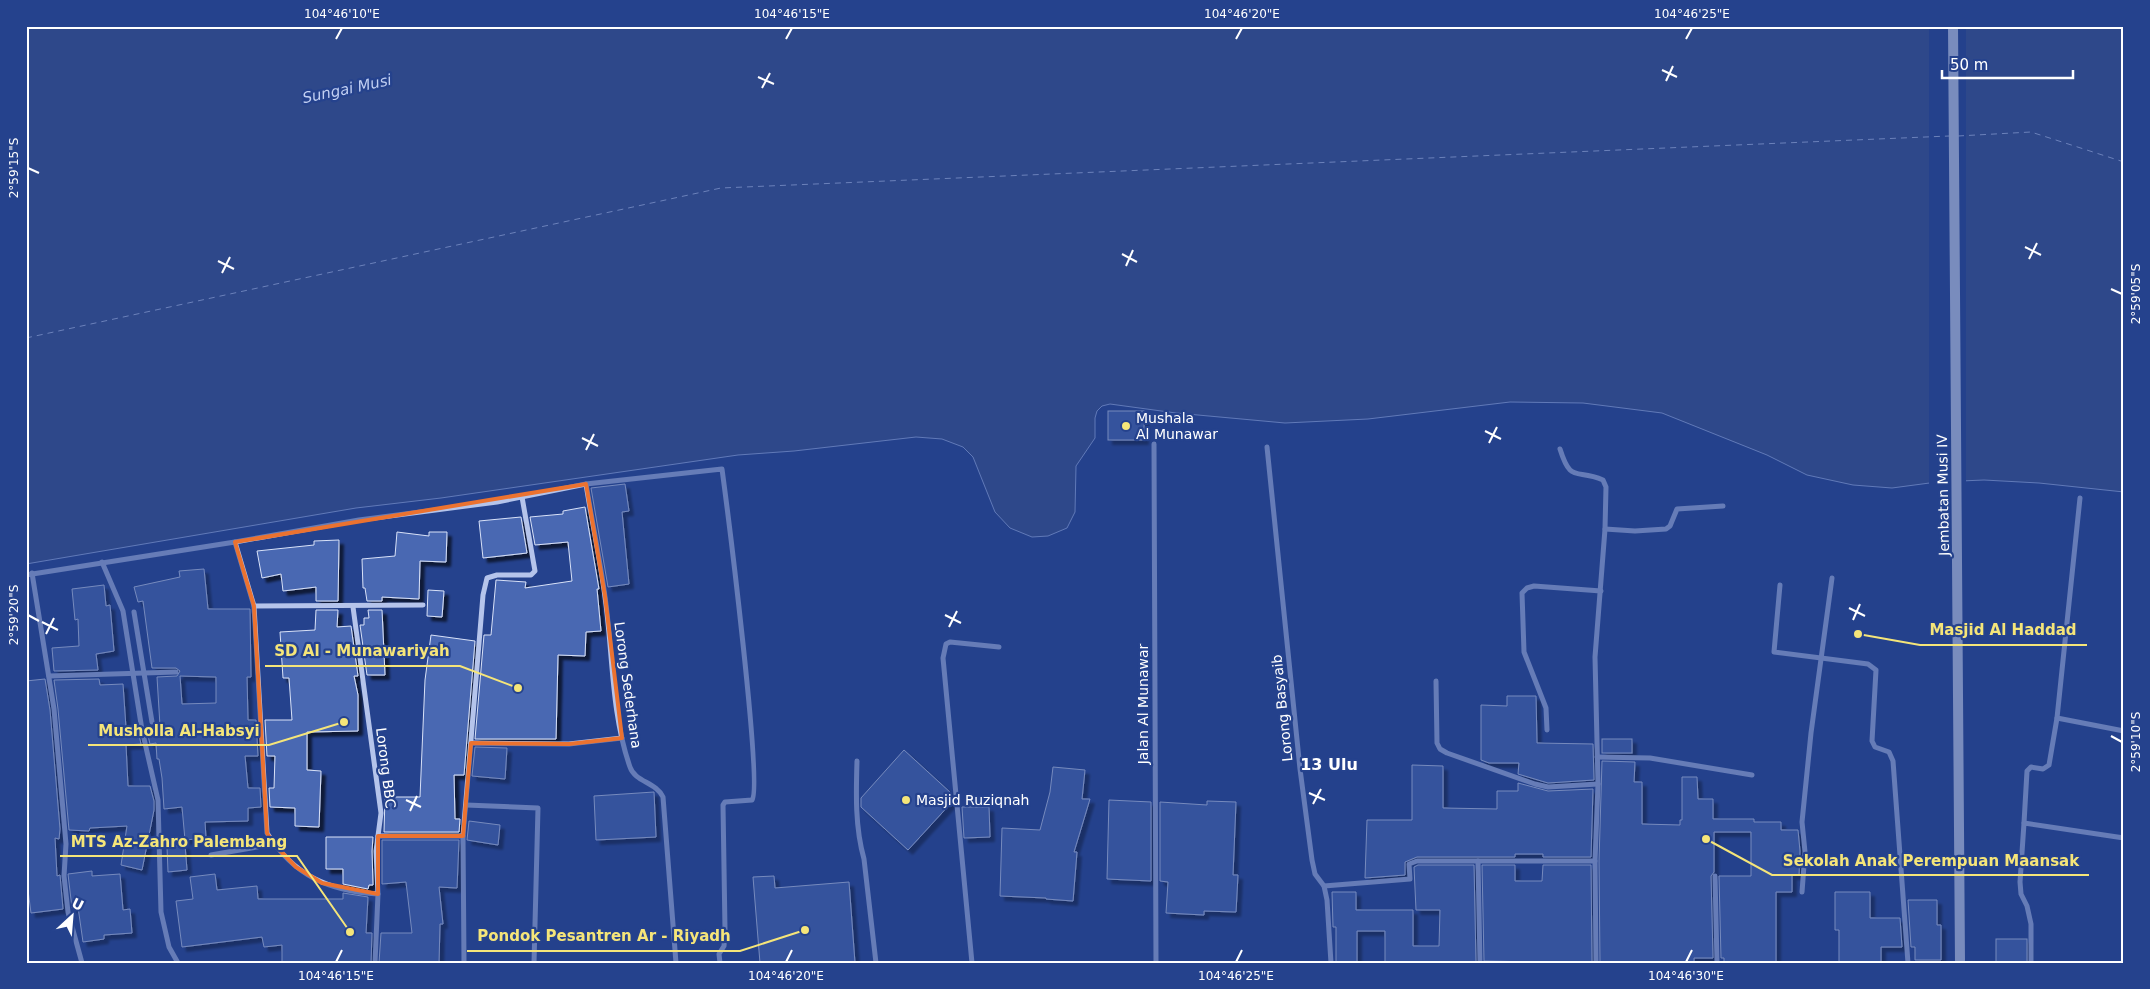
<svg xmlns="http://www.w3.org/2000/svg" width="2150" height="989" viewBox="0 0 2150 989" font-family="'DejaVu Sans',sans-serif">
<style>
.water{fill:#3b5088;stroke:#a9bdec}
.pier{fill:#25428d}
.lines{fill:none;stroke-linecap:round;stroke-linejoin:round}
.ferry{stroke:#c1cff2;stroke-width:1;stroke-dasharray:6 5;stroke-linecap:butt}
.building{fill:#4968b2;stroke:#d9e2f8;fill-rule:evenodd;filter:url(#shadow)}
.street{stroke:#b5c4eb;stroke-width:5}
.secondary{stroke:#e0e6f9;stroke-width:10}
.marked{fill:none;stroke:#eb7230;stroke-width:4;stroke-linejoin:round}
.ticks{fill:none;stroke:#fff;stroke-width:2}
.poi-dot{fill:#f5e579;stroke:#25428d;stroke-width:2}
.labels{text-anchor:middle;stroke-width:4.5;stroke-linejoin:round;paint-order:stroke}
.poi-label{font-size:14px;fill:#fff;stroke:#25428d;text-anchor:start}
.street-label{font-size:14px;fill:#fff;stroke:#25428d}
.water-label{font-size:15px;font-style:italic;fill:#c1cff2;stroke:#25428d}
.quarter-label{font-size:16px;font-weight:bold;fill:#fff;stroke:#25428d}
.leader{fill:none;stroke:#f5e579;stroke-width:2}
.callout-dot{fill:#f5e579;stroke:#25428d;stroke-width:2}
.callout-label{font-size:15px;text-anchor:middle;font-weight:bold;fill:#f5e579;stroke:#25428d;stroke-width:4.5;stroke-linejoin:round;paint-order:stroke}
.neatline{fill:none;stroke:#fff;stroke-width:2}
.ticks-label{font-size:12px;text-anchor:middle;fill:#fff}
</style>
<defs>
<filter id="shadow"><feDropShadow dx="4.5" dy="4.5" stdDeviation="1" flood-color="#0009"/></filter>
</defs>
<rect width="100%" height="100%" fill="#25428d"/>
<!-- water -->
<polygon class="water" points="26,26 2124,26 2124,492 2039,483 1984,480 1937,482 1892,488 1853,485 1807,475 1767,455 1662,413 1583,403 1510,402 1368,419 1285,423 1176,413 1110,404 1102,406 1097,411 1095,418 1095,438 1076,466 1075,512 1067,528 1048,536 1032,537 1010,528 995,512 973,457 963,447 942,439 916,437 794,451 738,455 441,498 356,508 26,564"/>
<!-- pier -->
<polygon class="pier" points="1929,26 1966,26 1966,483 1929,485"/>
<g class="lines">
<!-- ferry -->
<g class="ferry">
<polyline points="1958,136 2031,132 2124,162"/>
<polyline points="26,338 721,188 1949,136"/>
</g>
</g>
<!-- building -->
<g class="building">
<rect x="1108" y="411" width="36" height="29"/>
<polygon points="625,484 629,511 622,512 629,584 608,587 591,488"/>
<polygon points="585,507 599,589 597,589 601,631 586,632 585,656 558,655 556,739 475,739 484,635 491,635 496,580 526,582 525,588 572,581 568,542 535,545 530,517 563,514 563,511"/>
<polygon points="521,517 527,553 483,558 479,521"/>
<polygon points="397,532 429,536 429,532 447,532 446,562 420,561 419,599 382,597 382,601 367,601 365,588 363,588 362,559 395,556"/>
<polygon points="339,540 338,601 316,601 316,587 283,591 281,574 262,578 257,551 314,545 314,541"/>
<path d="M204,569L208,609H250L251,677H247L248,720H256L258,756H245L248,788H260L261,807L248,808V821L205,822L206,838L185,840L182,807L164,809L162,778L159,759H157L156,743L150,744L146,727L160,726L157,677L177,676L180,671L176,668H152L143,601L138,602L134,587L180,577L179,571ZM180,676L216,677V703L182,704Z"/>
<polygon points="104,585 106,606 110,605 114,651 96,654 98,670 54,671 52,648 79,646 78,619 75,620 72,589"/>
<polygon points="428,590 444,591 442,617 427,616"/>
<polygon points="316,610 338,610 337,627 351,626 358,676 354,676 358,695 358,731 307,732 307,770 321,771 319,827 295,826 295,808 270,807 269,788 274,788 275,756 267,756 265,720 292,720 289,678 283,678 280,632 315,630"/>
<polygon points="368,610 382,610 385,675 367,675 360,625 364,625 364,618 369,618"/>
<polygon points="431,635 475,641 464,775 454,775 455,819 460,819 459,832 384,832 385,797 420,797 425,680"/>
<polygon points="45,679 50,710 60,829 59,839 55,838 57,876 60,875 63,909 31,913 28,890 26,890 26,681"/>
<polygon points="99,679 100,685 123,684 126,728 137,727 141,744 126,745 128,786 150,786 154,801 154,810 142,870 121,865 127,826 90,828 89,831 69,830 58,709 54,680"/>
<polygon points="1507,696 1536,696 1537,743 1593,744 1594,780 1548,783 1518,774 1519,763 1489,763 1481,760 1481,705 1507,706"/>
<rect x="1602" y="739" width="30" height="14"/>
<polygon points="475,747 507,748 505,779 472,776"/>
<polygon points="904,750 951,793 952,802 908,850 861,807 861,798"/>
<polygon points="1602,761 1635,762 1634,782 1642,782 1642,824 1680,825 1680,820 1682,820 1682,777 1697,777 1698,799 1713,799 1713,819 1754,819 1754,822 1781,822 1781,830 1798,830 1800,851 1799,875 1792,875 1792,892 1776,892 1776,963 1724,963 1724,958 1721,958 1719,876 1751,876 1751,832 1714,832 1714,872 1711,876 1713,958 1694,958 1694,962 1600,963 1599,861"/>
<polygon points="1412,765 1443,766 1443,808 1497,809 1497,791 1518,791 1518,783 1548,791 1593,789 1591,857 1543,857 1543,854 1515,854 1515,857 1417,857 1405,862 1405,875 1365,878 1367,820 1412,820"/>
<polygon points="1053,767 1085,770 1082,799 1090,799 1074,852 1077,852 1073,901 1046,899 1046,898 1000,896 1002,828 1040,830 1050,792"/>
<polygon points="654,792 656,837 596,840 594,796"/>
<polygon points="1109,800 1151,802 1151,881 1107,879"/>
<polygon points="1207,801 1236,802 1233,875 1238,875 1236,912 1204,911 1204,915 1166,913 1168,882 1160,881 1160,802 1207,805"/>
<polygon points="962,807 989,807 990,837 964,838"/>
<polygon points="469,821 500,825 498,845 467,840"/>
<polygon points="326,837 373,837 372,851 373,885 369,885 368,889 343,884 343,869 326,869"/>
<polygon points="382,840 459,840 457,888 439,887 443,924 440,924 439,963 379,963 381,933 412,933 406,882 382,884"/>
<polygon points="185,845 187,870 168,872 167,847"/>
<polygon points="1418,865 1474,865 1476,963 1385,963 1385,931 1357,931 1357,963 1336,963 1336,927 1333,927 1332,892 1356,892 1356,910 1413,910 1413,946 1439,946 1440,910 1416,910 1414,867"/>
<polygon points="1482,865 1515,865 1515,881 1542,881 1543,865 1591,865 1592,963 1484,961"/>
<polygon points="92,871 92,876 120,874 123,910 130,909 132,933 104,935 104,939 83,942 78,907 72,908 68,874"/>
<polygon points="215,874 217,890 257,886 258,899 343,899 343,893 368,897 366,933 372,933 371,963 282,963 282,945 264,947 262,937 182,947 176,901 193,899 190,877"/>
<polygon points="774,876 775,888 849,882 855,963 760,963 753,877"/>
<polygon points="1835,892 1870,892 1870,918 1900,918 1902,947 1881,947 1881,963 1839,963 1839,930 1835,930"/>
<polygon points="1908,900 1937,900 1937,925 1941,925 1941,960 1915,960 1915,947 1911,947"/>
<rect x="1996" y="939" width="31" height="23"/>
</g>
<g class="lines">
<!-- street -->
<g class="street">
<polyline points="1154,444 1156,963"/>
<polyline points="1267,447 1300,769 1312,860 1315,874 1324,886 1327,900 1331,963"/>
<path d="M1560,449C1571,484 1576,468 1603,480L1606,487L1605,529L1595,657L1598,784L1595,861L1596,963"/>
<path d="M586,484C592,522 600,559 605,597C613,653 611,713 630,767C635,782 656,782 663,797L676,963"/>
<polyline points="2080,498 2057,718 2124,731"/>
<polyline points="1605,529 1635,531 1666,529 1670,526 1677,509 1723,506"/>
<path d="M235,542L359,520L497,502L586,484L722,469C727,506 763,788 752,800L725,802L723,805L725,930L724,946L719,954L720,963"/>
<polyline points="102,562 123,611 142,730 158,800 161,912 169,947 178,963"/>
<polyline points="32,573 54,709 66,844 64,876 68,912 82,963"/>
<polyline points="26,575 235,542 254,606"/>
<polyline points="1780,585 1774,652 1868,664 1876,670 1872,741 1875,747 1889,752 1893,761 1908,963"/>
<polyline points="353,607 381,813 376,851 378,894 375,963"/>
<polyline points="134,612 152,722"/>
<polyline points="49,676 176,672"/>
<polyline points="1436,681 1437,743 1440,749 1447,753 1535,784 1548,787 1598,784"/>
<polyline points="1547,730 1546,708 1524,652 1522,593 1527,588 1534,586 1601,591"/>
<polyline points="471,743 569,744 622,738"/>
<polyline points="1597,757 1650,758 1752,775"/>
<path d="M857,761C856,794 855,827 864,859L876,963"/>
<polyline points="466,805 538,808 534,963"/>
<polyline points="2024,823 2027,771 2031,767 2043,769 2049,765 2057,718"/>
<polyline points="378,836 463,836"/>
<polyline points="211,855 274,844"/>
<polyline points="1478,861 1480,963"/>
<polyline points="1715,876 1717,963"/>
<polyline points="1324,886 1410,879 1409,864 1417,861 1595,861"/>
<polyline points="1802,892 1805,852 1802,822 1811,733 1832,578"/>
<path d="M378,894C329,891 294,876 267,833L254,606L423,605"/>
<polyline points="464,963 463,836 483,595 487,578 497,575 531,575 535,571 522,497"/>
<polyline points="972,963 943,658 946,644 950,642 999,647"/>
<polyline points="2031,963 2031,924 2027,906 2021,894 2020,882 2024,823 2124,838"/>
</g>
<!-- secondary -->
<polyline class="secondary" points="1953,26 1960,963"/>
</g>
<!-- marked area -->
<path d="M0 0H2150V989H0ZM586,484L605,596L622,738L569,744L471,743L463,836H378V894L322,883L296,867L274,844L267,833L254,606L235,542Z" fill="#25428d" fill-opacity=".55" fill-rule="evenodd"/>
<path class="marked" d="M586,484L605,596L622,738L569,744L471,743L463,836H378V894L322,883L296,867L274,844L267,833L254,606L235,542Z"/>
<!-- ticks -->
<path class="ticks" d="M336,39L342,28M786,39L792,28M1236,39L1242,28M1686,39L1692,28M1662,70L1677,77M758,77L774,84M1666,81L1673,66M762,88L770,73M28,168L39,173M2025,247L2041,255M1122,254L1137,262M2029,259L2037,243M218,261L234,269M1126,266L1133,250M222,273L230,257M2111,289L2122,294M1485,431L1501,439M582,438L598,446M1489,443L1497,427M586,450L594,434M1849,608L1865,616M28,615L39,621M945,615L961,623M1853,620L1860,604M42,622L58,630M949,627L957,611M46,634L54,618M2111,736L2122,742M1309,793L1325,800M406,800L421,807M1313,804L1321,789M410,811L417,796M336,962L342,950M786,962L792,950M1236,962L1242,950M1686,962L1692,950"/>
<!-- markers -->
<g class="poi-dot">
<circle cx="1126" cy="426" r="5"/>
<circle cx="906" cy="800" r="5"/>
</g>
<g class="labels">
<!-- poi labels -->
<g class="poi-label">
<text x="1136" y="423">Mushala<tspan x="1136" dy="16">Al Munawar</tspan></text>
<text x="916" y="805">Masjid Ruziqnah</text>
</g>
<!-- street labels -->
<g class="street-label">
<text transform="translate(1943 495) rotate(-91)" y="5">Jembatan Musi IV</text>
<text transform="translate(628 685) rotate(82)" y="5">Lorong Sederhana</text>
<text transform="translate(1143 704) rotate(-90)" y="5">Jalan Al Munawar</text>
<text transform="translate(1282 708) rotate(-96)" y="5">Lorong Basyaib</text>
<text transform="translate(386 768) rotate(83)" y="5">Lorong BBC</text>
</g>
<!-- water labels -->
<g class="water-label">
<text transform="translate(347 89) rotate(-12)" y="5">Sungai Musi</text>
</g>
<!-- quarter labels -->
<g class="quarter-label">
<text x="1329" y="770">13 Ulu</text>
</g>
</g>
<!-- callouts -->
<path class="leader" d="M1858 634L1920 645H2087M518 688L460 666H265M344 722L269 745H88M350 932L297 856H60M1706 839L1772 875H2089M805 930L740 951H467"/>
<g class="callout-dot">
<circle cx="1858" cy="634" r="5"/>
<circle cx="518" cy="688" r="5"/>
<circle cx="344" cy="722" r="5"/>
<circle cx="350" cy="932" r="5"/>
<circle cx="1706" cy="839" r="5"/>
<circle cx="805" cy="930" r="5"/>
</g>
<g class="callout-label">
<text x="2003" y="635">Masjid Al Haddad</text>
<text x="362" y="656">SD Al - Munawariyah</text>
<text x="179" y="736">Musholla Al-Habsyi</text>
<text x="179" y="847">MTS Az-Zahro Palembang</text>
<text x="1931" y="866">Sekolah Anak Perempuan Maansak</text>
<text x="604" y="941">Pondok Pesantren Ar - Riyadh</text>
</g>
<!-- border -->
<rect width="2150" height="989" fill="none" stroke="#25428d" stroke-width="55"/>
<!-- north arrow -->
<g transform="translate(72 916) rotate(26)" stroke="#25428d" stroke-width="4" paint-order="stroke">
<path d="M0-4L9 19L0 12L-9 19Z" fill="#ffffff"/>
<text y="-8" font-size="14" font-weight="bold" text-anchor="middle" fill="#ffffff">U</text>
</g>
<!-- scale -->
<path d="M1942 70v8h131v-8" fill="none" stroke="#ffffff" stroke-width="2.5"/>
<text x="1950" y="70" font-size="15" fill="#ffffff" stroke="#25428d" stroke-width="4" paint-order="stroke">50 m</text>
<rect x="28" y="28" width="2094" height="934" class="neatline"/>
<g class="ticks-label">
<text x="342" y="18">104°46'10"E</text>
<text x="792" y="18">104°46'15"E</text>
<text x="1242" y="18">104°46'20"E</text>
<text x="1692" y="18">104°46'25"E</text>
<text transform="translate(14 168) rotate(-90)" y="4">2°59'15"S</text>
<text transform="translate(2136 294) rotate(-90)" y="4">2°59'05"S</text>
<text transform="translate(14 615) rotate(-90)" y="4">2°59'20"S</text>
<text transform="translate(2136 742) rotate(-90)" y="4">2°59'10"S</text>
<text x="336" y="980">104°46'15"E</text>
<text x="786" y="980">104°46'20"E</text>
<text x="1236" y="980">104°46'25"E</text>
<text x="1686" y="980">104°46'30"E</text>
</g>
</svg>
